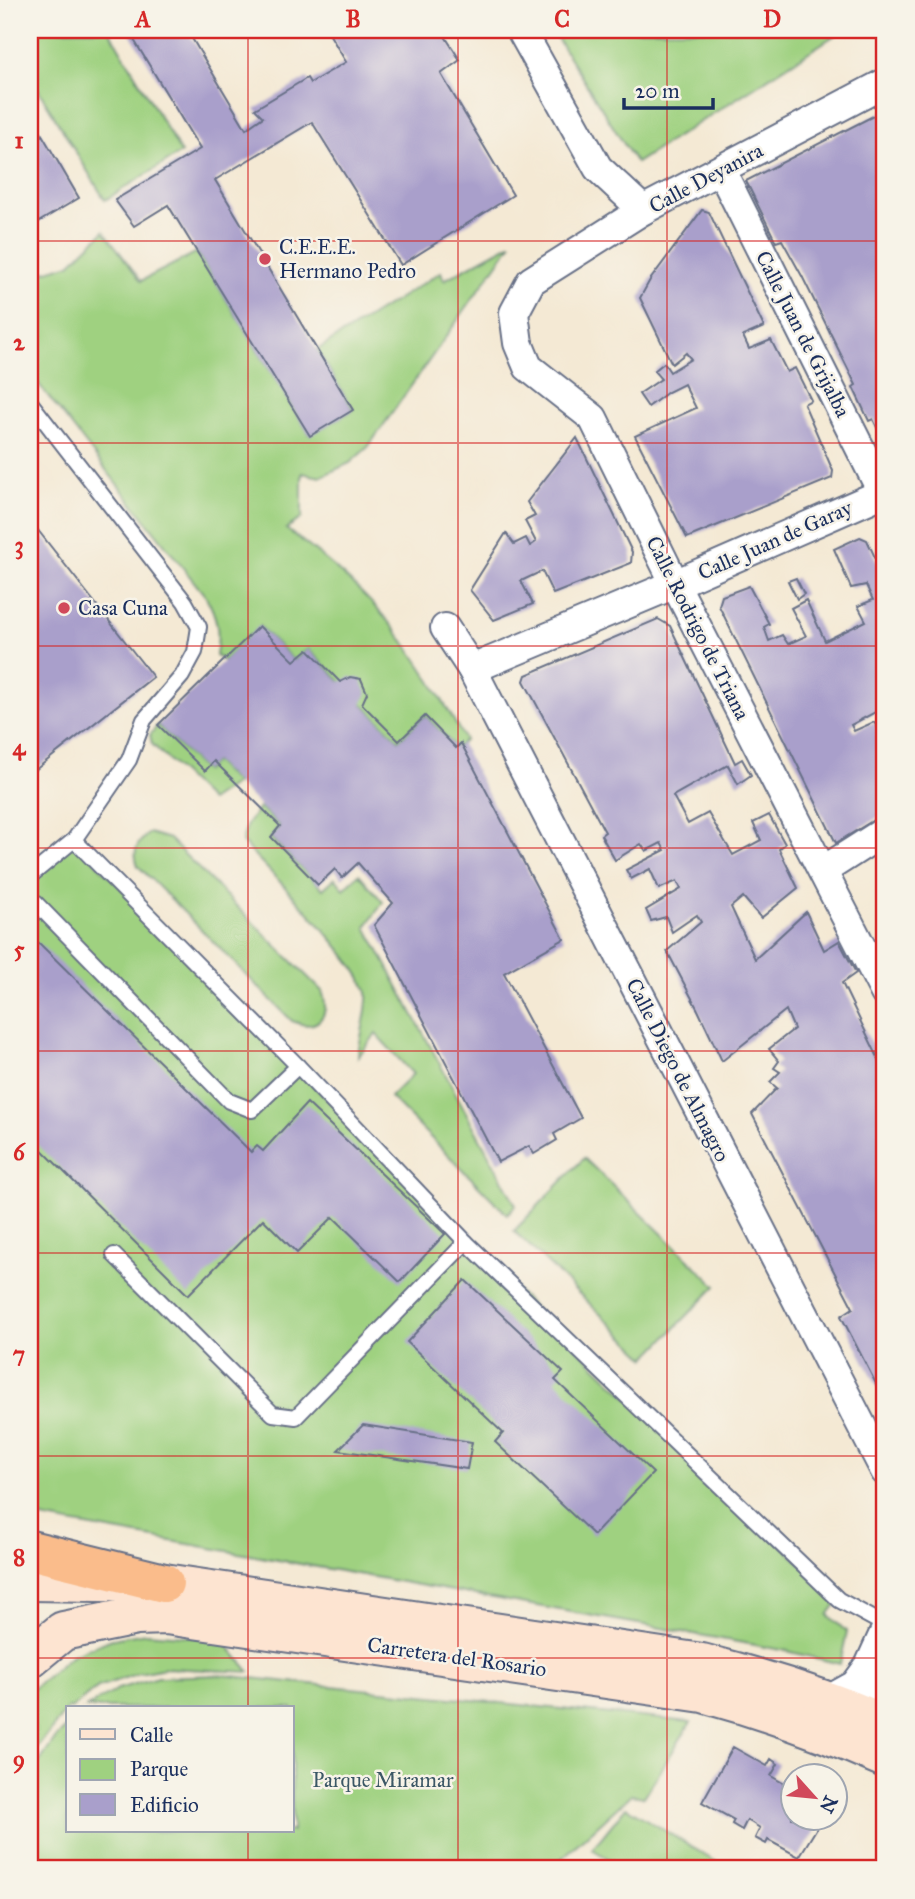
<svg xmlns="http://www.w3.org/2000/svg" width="915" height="1899" viewBox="0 0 915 1899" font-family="'IM FELL Great Primer',serif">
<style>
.green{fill:#9fd180;stroke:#5d806f;stroke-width:2}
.building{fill:#a99fcb}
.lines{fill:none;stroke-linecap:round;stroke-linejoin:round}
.service-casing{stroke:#677087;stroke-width:18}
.minor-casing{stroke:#677087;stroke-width:32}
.secondary-casing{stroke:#677087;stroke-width:42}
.motorway-casing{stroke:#677087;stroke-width:42}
.service{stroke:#fff;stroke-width:14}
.minor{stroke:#fff;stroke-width:28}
.secondary{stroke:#fde4d1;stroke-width:38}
.motorway{stroke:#fabc8b;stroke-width:38}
.grid{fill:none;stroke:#d62828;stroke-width:2;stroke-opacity:0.55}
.poi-dot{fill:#d1495b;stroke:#f7f3e8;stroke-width:2.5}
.labels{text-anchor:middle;stroke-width:5;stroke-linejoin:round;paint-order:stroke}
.street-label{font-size:21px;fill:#1b2f5e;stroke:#f7f3e8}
.poi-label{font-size:21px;fill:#1b2f5e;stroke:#f7f3e8;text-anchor:start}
.park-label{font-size:21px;fill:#3c5866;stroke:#f7f3e8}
.neatline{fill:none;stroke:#d62828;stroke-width:2.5}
.grid-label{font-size:23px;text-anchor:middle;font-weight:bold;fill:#d62828}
</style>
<rect width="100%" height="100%" fill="#f7f3e8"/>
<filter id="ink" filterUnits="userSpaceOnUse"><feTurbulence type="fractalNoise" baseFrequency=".0143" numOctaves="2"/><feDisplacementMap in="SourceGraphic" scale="14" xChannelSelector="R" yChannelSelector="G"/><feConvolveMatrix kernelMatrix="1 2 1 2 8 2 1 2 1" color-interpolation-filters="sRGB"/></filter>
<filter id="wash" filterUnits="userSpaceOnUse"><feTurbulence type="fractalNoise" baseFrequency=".00686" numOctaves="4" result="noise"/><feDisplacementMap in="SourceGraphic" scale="28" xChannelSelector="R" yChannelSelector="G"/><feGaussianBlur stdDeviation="1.57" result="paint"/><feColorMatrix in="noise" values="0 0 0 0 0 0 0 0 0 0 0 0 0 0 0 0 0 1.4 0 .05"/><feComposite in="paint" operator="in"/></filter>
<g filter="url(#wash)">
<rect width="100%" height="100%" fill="#f4e9d4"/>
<!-- green -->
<g class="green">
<polygon points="30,30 109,30 181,153 105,200 30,76"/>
<polygon points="552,30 839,30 840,32 636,163"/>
<path d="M104,231L141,281L197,252L310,435L353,410L317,350L441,272L444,280L512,243L368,447L350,463L320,477L302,473V518L286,529C326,558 365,592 396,631C423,665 444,703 465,740L456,748L425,716L399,741L308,649L294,661L260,627L224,661L216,655C220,632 217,616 206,597L30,373V264L44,272L70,264Z"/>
<polygon points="158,725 205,771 214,761 236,783 210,801 152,744 150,735"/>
<path d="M260,807L280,826L271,838L323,889L335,878L344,889L359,874L383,902L366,927L516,1205L507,1214L390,1097L413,1074L376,1034L358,1057C359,1039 369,1008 367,993C362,963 267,869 242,842L247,824Z"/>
<path d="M149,833L169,839L322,991C331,1016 318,1032 292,1021L138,866C132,851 137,843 149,833Z"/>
<polygon points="74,840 466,1242 839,1600 828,1615 847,1632 840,1664 787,1651 661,1628 30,1516 30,876"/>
<polygon points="584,1158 716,1286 646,1358 514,1231"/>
<polygon points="146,1633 222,1639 250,1672 165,1668 139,1673 98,1687 72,1708 68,1708 30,1757 30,1691 72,1655 112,1639"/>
<polygon points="221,1675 691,1722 644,1797 631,1795 550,1869 30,1869 30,1776 56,1738 68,1726 68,1831 292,1831 292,1708 85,1708 118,1689 158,1677"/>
<polygon points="626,1807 728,1869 627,1869 592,1849"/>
</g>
<g id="blocks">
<!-- building -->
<g class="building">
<polygon points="128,30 187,30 246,129 263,117 255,109 307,78 310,83 346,62 327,30 441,30 460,60 441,74 513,195 401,265 312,122 215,180 353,410 310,436 168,205 134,226 115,200 200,149"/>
<polygon points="885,110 885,444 873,419 869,421 853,387 856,385 802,276 782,240 776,242 746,181"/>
<polygon points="30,114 79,198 30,227"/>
<polygon points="702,210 709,212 764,327 743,336 749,349 771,340 787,372 795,368 811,400 804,404 833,471 832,478 687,538 635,436 696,408 684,384 668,392 648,407 639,394 661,379 654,371 664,363 670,372 691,359 686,353 672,364 640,298 650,280"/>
<polygon points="577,438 632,552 631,563 553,594 542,571 521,581 533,604 494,620 470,590 506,533 514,544 526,538 530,546 536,542 525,521 535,516 527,502"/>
<polygon points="30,520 153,677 30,774"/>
<polygon points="860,537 867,540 885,579 885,707 851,725 854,731 874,722 879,730 885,725 885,813 836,843 719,606 722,596 749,586 769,624 764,627 769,641 782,635 788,644 806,636 791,608 806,600 825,641 866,621 858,606 873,600 866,585 851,588 834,549"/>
<polygon points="796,578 804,594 797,599 788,581"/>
<polygon points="658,619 670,626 735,763 742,759 751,775 738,784 728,765 673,796 688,824 708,813 733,855 761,840 753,823 769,815 785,844 779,849 798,888 761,918 743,897 731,907 755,959 806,912 824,950 839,941 856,973 842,983 885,1072 885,1401 841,1316 853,1308 752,1114 777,1088 770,1082 780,1072 774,1068 779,1061 769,1049 794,1029 786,1010 722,1061 698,1010 667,951 701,922 697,915 672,932 666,917 651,921 646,910 681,889 677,881 659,889 650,869 631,879 626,870 665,850 661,843 646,851 641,844 615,860 601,835 605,832 524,681 526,675"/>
<polygon points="259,626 294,661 308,649 340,682 350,677 361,679 367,693 362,704 399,741 425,716 456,748 461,743 564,939 504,973 581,1118 554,1134 557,1140 534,1154 529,1146 498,1162 374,925 393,903 358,863 342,878 335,869 318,885 271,837 280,826 214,761 205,771 158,725"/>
<polygon points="39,943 251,1152 257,1146 263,1151 307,1103 445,1234 400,1282 333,1217 297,1253 263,1219 188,1295 30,1138 30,953"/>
<polygon points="465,1280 563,1372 555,1380 653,1473 594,1535 495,1442 503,1433 407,1342"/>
<polygon points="363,1425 472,1442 467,1469 338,1450"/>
<polygon points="733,1747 767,1766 771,1759 778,1764 771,1776 788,1786 794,1772 805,1776 792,1776 792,1818 823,1818 799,1857 768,1840 766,1844 755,1838 760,1828 747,1820 742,1830 732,1824 734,1820 702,1802"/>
</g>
</g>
</g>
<g filter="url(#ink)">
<use href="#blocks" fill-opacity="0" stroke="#677087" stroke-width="2"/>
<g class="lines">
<!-- service casing -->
<g class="service-casing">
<g id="service">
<polyline points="30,402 185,602 199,627 195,652 182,676 144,720 129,760 74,840 30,876"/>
<polyline points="74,840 298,1066 466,1242 839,1600 885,1625"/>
<polyline points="30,897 229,1101 252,1110 298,1066"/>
<polyline points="114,1255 273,1414 296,1417 466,1242"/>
</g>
</g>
<!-- minor casing -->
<g class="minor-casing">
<g id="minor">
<polyline points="521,30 598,168 643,210"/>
<polyline points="885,83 643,210 531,281 514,313 518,343 528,367 593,418 675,584 885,993"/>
<polyline points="721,170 885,498"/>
<polyline points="445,628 472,669 885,1471"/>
<polyline points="472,669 675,584 885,492"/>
<polyline points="824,870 885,831"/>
<polyline points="828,1700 855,1685 869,1666 885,1631"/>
<polyline points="841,1717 854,1711 885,1684"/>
</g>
</g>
<!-- secondary casing -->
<g class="secondary-casing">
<g id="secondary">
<path d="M30,1581L164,1583L702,1663C765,1679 825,1698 885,1724"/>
<path d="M30,1658L63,1631L137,1616L166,1615L703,1693C765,1710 827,1732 885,1758"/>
</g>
</g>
<!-- motorway casing -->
<g class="motorway-casing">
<polyline id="motorway" points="30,1550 164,1583"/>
</g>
<!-- service -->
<use href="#service" class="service"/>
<!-- minor -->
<use href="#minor" class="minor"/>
<!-- secondary -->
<use href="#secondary" class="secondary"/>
<!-- motorway -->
<use href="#motorway" class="motorway"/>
</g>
</g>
<!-- grid -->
<path class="grid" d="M248,30V1708M458,30V1869M667,30V1869M30,241H885M30,443H885M30,646H885M30,848H885M30,1051H885M30,1253H885M30,1456H885M30,1658H885M248,1831V1869"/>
<!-- markers -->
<g class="poi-dot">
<circle cx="265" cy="259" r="7"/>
<circle cx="64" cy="608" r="7"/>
</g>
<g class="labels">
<!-- street labels -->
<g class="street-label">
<text transform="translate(706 178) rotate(-28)" y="7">Calle Deyanira</text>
<text transform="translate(803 334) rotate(63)" y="7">Calle Juan de Grijalba</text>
<text transform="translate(775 540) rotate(-24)" y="7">Calle Juan de Garay</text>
<text transform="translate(698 628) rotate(63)" y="7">Calle Rodrigo de Triana</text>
<text transform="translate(678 1070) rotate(63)" y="7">Calle Diego de Almagro</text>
<text transform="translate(457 1657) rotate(8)" y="7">Carretera del Rosario</text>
</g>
<!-- poi labels -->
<g class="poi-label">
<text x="279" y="254">C.E.E.E.<tspan x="279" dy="24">Hermano Pedro</tspan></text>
<text x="78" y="615">Casa Cuna</text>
</g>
<!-- park labels -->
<g class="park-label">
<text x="383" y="1787">Parque Miramar</text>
</g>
</g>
<!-- margin -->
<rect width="915" height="1899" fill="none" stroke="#f7f3e8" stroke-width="77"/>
<!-- legend -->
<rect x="66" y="1706" width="228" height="126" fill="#f7f3e8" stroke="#9fa5b1" stroke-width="2"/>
<rect x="80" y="1729" width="35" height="10" fill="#fde4d1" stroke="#9fa5b1" stroke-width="2"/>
<text x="130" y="1742" font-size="21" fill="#1b2f5e">Calle</text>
<rect x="80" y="1759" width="35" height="21" fill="#9fd180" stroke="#9fa5b1" stroke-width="2"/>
<text x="130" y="1776" font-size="21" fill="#1b2f5e">Parque</text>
<rect x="80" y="1794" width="35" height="21" fill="#a99fcb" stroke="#9fa5b1" stroke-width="2"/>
<text x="130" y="1812" font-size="21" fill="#1b2f5e">Edificio</text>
<!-- north arrow -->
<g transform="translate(814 1797) rotate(117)"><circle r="33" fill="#f7f3e8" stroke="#9fa5b1" stroke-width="2"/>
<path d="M0-5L12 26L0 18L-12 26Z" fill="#d1495b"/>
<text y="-10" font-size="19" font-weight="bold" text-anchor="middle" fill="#1b2f5e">N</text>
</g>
<!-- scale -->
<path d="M624 98v10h89v-10" fill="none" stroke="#1b2f5e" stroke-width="3.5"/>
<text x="635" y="98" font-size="21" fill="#1b2f5e" stroke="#f7f3e8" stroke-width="5" paint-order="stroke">20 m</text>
<rect x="38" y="38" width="838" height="1822" class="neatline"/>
<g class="grid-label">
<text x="143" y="27">A</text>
<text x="353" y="27">B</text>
<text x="562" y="27">C</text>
<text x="772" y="27">D</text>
<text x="19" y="148">1</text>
<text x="19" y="350">2</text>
<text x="19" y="553">3</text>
<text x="19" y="755">4</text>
<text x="19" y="957">5</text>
<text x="19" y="1160">6</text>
<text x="19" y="1362">7</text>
<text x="19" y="1565">8</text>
<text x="19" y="1767">9</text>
</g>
</svg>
